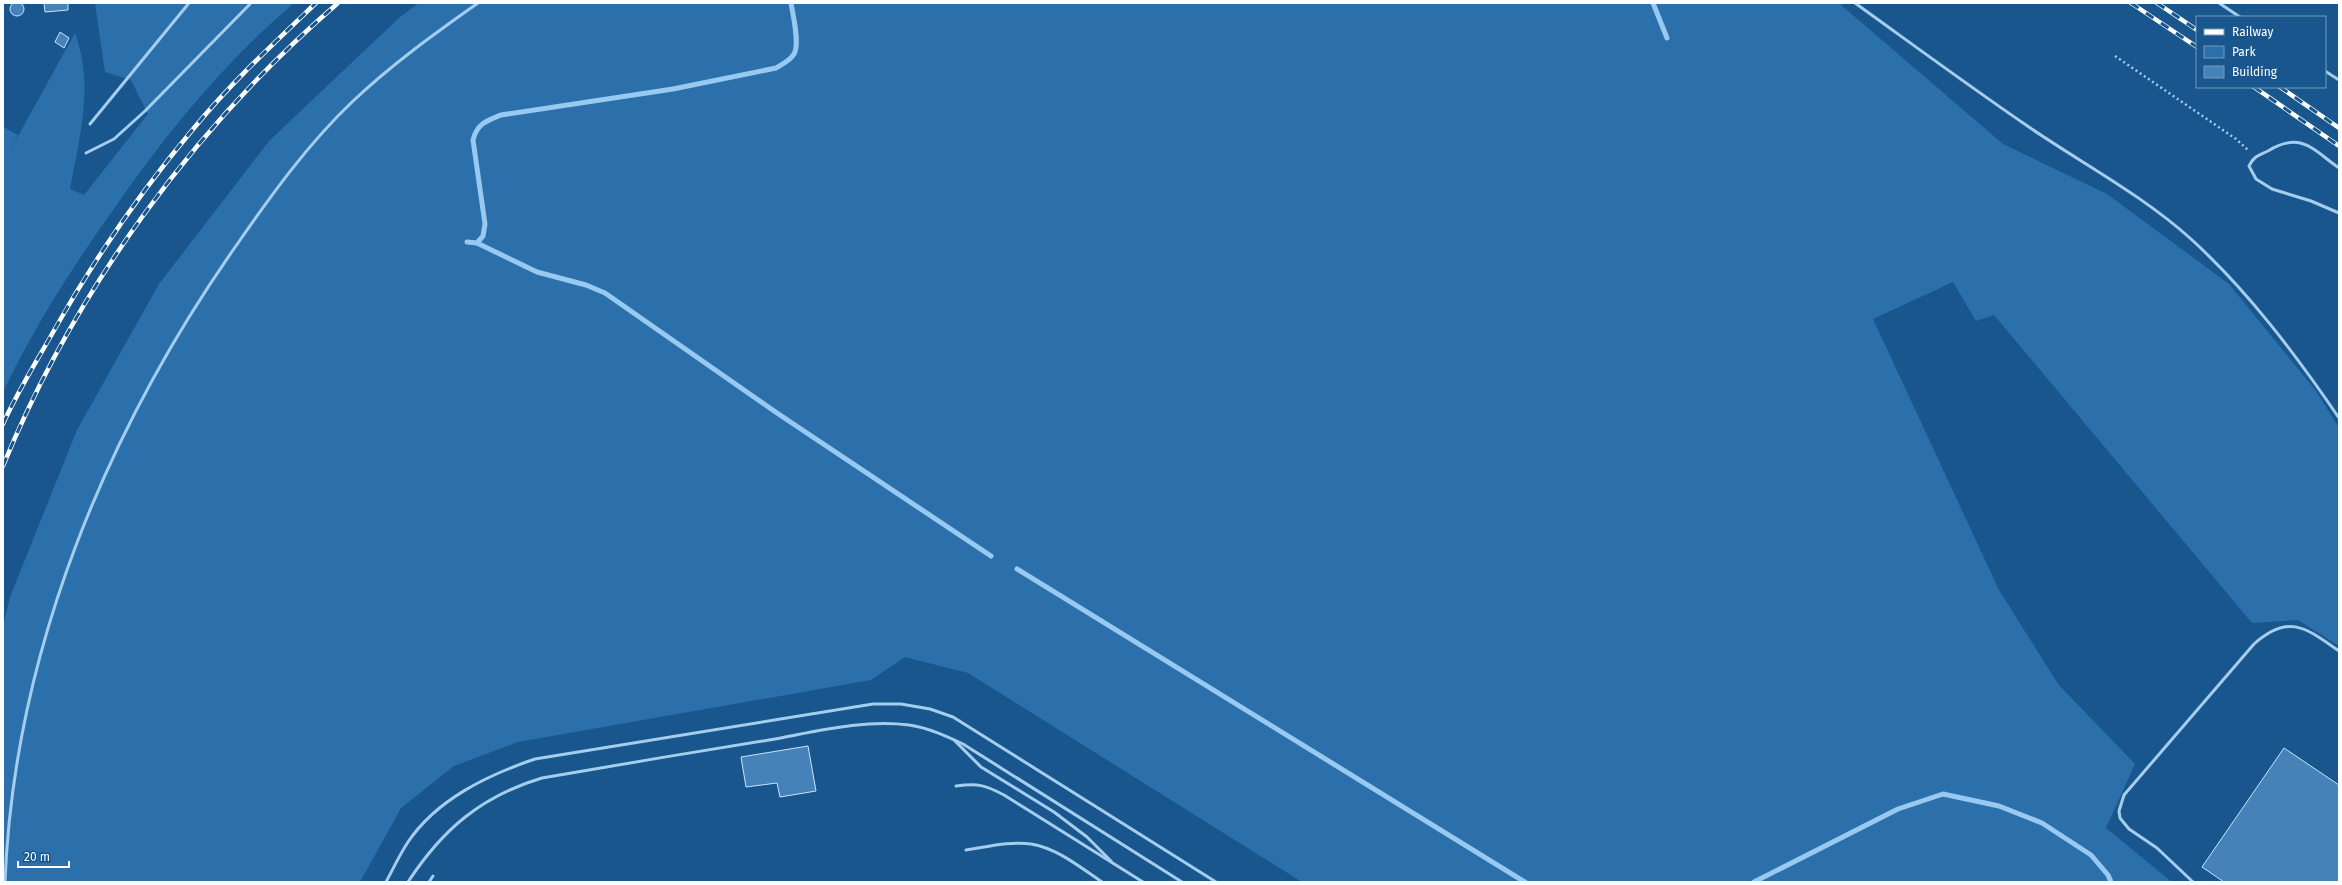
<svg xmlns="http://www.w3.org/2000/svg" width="2342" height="885" viewBox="0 0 2342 885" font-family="'Fira Sans',sans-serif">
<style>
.green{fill:#2c70ab}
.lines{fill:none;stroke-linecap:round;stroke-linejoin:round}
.stream{stroke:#97c9f1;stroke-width:5}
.building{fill:#4582b7;stroke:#cae4fa}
.path{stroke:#a4cdee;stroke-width:2.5;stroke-dasharray:2 3;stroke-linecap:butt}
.lane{stroke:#a4cdee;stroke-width:3}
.rail-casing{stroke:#fff;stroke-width:4.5}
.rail{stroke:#19568d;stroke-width:3;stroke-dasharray:9;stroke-linecap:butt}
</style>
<rect width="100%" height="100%" fill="#19568d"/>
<!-- green -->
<g class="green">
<path d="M95,3H294C226,61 169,130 118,203C75,263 35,325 3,392V127L18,135L7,156L75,33C94,86 80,135 70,189L84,195L148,114L131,80L105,72Z"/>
<polygon points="419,3 1846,3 1841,5 2003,144 2107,194 2229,284 2316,391 2339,428 2339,646 2298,620 2252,623 1994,315 1976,321 1953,282 1873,319 1999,590 2058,684 2135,764 2106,828 2172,882 1302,882 968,673 905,657 871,680 518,742 454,766 401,808 360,882 3,882 3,627 10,597 77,430 159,284 269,141 400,17"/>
</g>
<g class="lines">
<!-- stream -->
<g class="stream">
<polyline points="1653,3 1667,38"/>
<polyline points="467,242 477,243 537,272 586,285 605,293 777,413 991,556"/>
<path d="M477,243L483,236L485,224L473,140C477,124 486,121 501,115L673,89L776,68C782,64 790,61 794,54C800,44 793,15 791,3"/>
<polyline points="1017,569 1525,882"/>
<polyline points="1754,882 1898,809 1943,794 1999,806 2042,823 2091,855 2108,875 2111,882"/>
</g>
</g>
<!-- building -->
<g class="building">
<circle cx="17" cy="9" r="7"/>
<polygon points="44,3 68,3 68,10 45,12"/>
<polygon points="60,32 69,38 64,48 55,42"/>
<polygon points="808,746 816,791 780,797 777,783 746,787 741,757"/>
<polygon points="2284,748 2339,785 2339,882 2224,882 2202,867"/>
</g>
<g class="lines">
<!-- path -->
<polyline class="path" points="2115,56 2236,139 2248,150"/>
<!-- lane -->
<g class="lane">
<path d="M1855,3C1912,44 1969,86 2026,125C2081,163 2141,194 2191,239C2248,291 2296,355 2339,418"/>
<polyline points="2219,3 2240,17"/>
<polyline points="2325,71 2339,80"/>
<polyline points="90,124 189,3"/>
<polyline points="86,153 114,139 145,111 251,3"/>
<path d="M2339,168C2312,149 2301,131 2268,151C2258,156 2254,156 2249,166L2256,179L2272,189L2311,201L2339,213"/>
<polyline points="955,741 981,767 1054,812 1087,837 1111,861"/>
<path d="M956,786C978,783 985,785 1004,795L1143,882"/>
<path d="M966,850C987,847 1010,841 1031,844C1057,848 1081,868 1102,882"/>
<path d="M5,882C14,652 107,429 238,243C272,194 308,144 352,102C391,65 434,34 478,3"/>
<path d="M386,882C393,869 400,854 408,842C437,799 488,775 535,759L873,704H901L930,709L953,717L1216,882"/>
<path d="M408,882C442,830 481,796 542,778C618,765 693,752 769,740C814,732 863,719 909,725C929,728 946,736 963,744L1182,882"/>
<polyline points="429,882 433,876"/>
<path d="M2193,882L2157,848L2129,829L2120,818L2119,811L2124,795L2254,644C2289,613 2306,628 2339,651"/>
</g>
<!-- rail casing -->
<g class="rail-casing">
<g id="rail">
<polyline points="2131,3 2197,47"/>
<polyline points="2157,3 2197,30"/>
<polyline points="2254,87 2339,146"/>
<polyline points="2280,87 2339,128"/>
<path d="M3,424C17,393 35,364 52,334C93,261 140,192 194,128C231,83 274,43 316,3"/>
<path d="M3,466C75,290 194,127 338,3"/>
</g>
</g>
<!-- rail -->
<use href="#rail" class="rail"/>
</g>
<!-- border -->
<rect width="2342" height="885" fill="none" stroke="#ffffff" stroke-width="8"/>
<!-- legend -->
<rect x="2196" y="16" width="130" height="72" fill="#19568d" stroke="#759abb"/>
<rect x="2204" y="29" width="20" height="6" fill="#ffffff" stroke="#759abb"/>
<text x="2232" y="36" font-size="12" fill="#ffffff">Railway</text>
<rect x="2204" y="46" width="20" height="12" fill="#2c70ab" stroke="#759abb"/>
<text x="2232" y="56" font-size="12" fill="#ffffff">Park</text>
<rect x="2204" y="66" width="20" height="12" fill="#4582b7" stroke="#759abb"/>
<text x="2232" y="76" font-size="12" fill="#ffffff">Building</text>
<!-- scale -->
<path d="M18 861v6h51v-6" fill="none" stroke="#ffffff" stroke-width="2"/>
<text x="24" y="861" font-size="12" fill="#ffffff" stroke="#19568d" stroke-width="3" paint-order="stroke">20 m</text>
</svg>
